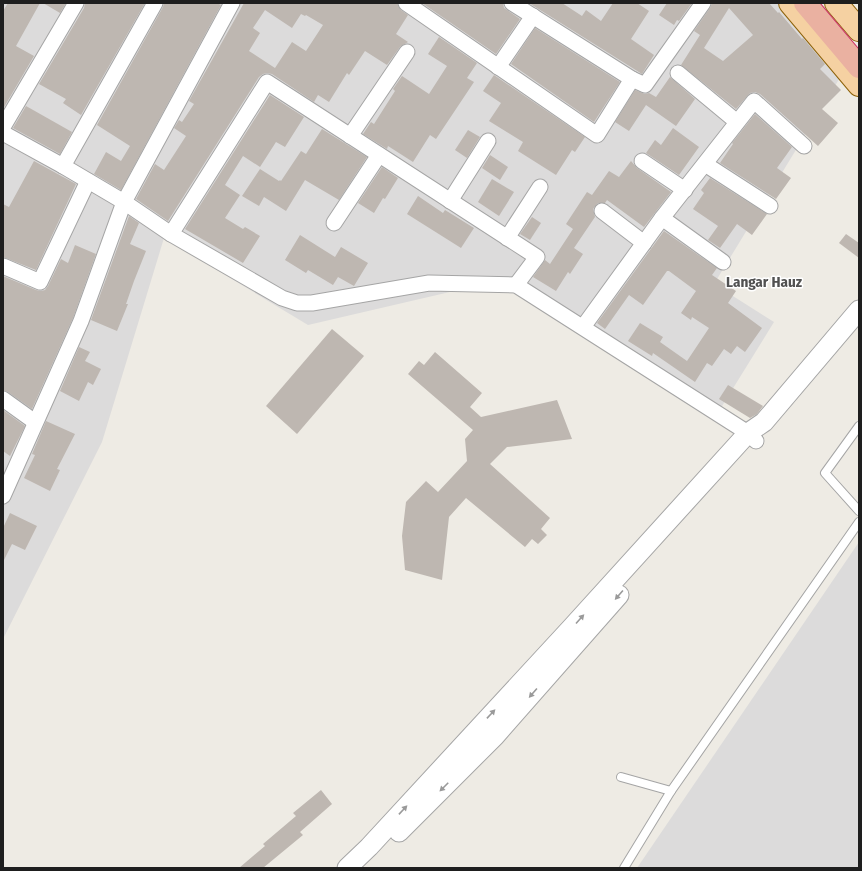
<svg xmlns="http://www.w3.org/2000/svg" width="862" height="871" viewBox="0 0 862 871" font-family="'Fira Sans Condensed',sans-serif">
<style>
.residential{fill:#dcdbdb}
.building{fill:#beb7b1;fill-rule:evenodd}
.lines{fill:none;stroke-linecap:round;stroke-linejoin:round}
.service-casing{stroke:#a5a5a5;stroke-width:10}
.minor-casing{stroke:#a5a5a5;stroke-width:17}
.tertiary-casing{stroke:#a5a5a5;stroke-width:21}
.primary-casing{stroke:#8d620a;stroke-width:24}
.trunk-casing{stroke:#cd3066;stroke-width:24}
.service{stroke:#fff;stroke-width:8}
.minor{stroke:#fff;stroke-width:15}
.tertiary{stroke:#fff;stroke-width:19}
.primary{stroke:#f5d1a2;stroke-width:22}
.trunk{stroke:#eab1a1;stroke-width:22}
.oneway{fill:#9a9a9a}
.labels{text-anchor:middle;stroke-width:3;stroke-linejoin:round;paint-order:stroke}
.district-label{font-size:15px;font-weight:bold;fill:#515151;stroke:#fff}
</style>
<rect width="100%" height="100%" fill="#eeebe4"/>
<!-- residential -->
<g class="residential">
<polygon points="3,3 778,3 841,76 714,284 774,322 719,411 510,278 308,325 164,238 102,442 3,639"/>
<polygon points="859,542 859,868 637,868"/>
</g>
<!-- building -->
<g class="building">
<polygon points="8,3 40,3 16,46 34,56 3,109 3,11"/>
<polygon points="43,3 66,3 60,13"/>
<polygon points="85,3 145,3 81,115 63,103 66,99 39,84 84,8"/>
<polygon points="164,3 217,3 221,5 121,190 94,174 106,152 121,161 130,146 97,125 163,7"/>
<path d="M244,3H397L401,10L408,15L396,34L408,42L400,47L387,65L365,51L349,75L347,73L329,102L318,95L314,102L272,74L267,73L263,74L259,77L168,221L136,199L155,164L164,170L186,136L174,128L179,120L182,122L194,104L189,101ZM265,10L292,28L301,14L305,16L306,15L323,25L306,51L292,42L275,68L249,51L260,33L253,28Z"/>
<polygon points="422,3 503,3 504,8 507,10 520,19 496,54"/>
<polygon points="529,3 562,3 582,16 586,10 601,21 613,3 637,3 649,11 631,39 654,55 642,74"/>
<polygon points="667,3 692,3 679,21 677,20 674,25 659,15"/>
<path d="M712,3H769L778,13L779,12L802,39L803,38L825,64L820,69L841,90L822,109L838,123L818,146L760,94L755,92L750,93L736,109L681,65L700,35L694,31L710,8ZM729,8L753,35L723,61L704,48Z"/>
<polygon points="535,28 620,82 594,122 511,64"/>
<polygon points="439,37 477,63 467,78 474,82 436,139 430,135 413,162 388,146 387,149 363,134 371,122 374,124 395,91 393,89 402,76 429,94 447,66 428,54"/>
<polygon points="494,75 585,137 575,152 572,150 556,175 518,151 523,142 489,121 501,103 483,91"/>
<polygon points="670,77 695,99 676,126 646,105 629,131 615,122 635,90 645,94 649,93 656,97"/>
<polygon points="270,95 304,117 285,147 276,142 260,167 243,156 225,185 240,195 225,218 243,229 245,227 260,236 243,263 185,229"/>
<polygon points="26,106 72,132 60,154 13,128"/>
<polygon points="755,114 792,147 777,168 791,178 776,199 720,163 733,144 732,143"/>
<polygon points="673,128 699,147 679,175 646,153 655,140 661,145"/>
<polygon points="322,129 367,157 339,200 305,180 286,211 264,197 259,206 242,196 260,169 279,181 280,180 281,181 301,151 306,154"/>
<polygon points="468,130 480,137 467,158 455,150"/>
<polygon points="490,155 508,167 500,180 482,168"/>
<polygon points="34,161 76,184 36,270 3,257 3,204 9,207"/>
<polygon points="631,161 637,168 671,192 644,227 607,200 605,203 598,203 593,209 595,217 574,248 583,254 570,274 568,272 556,291 533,277 545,260 550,264 573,229 566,224 587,192 592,195 609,171 619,177"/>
<polygon points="382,167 398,178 385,199 383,198 374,213 358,203"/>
<polygon points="710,178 767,214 752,235 737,224 720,248 708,240 718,226 693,209 704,193 701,190"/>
<polygon points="492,179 514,192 499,216 478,202"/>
<polygon points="418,196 443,213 445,210 474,228 461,248 407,214"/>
<polygon points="129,216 139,223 130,244 146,251 134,281 126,304 128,304 117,331 91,320"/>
<polygon points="532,217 541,223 530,240 520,234"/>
<polygon points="664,231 717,268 712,275 736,291 728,303 762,328 745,352 737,346 731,354 724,349 712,366 707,363 695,382 653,353 652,356 628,341 640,323 663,337 660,342 687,361 709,328 692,317 691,320 681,313 696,291 669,271 667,271 643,305 629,295 605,329 597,323"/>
<polygon points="846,234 859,243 859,258 839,243"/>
<polygon points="300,235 335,257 341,247 368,263 354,286 338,277 333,285 308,270 306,273 285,260"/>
<polygon points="75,245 96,254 73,318 32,409 8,392 3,390 3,276 36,290 41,291 45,290 48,286 61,259 68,263"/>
<polygon points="332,329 364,356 297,434 266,406"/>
<polygon points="79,347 90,352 85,361 101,369 93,385 88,382 79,401 60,391"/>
<polygon points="435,352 482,393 470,407 481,417 557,400 572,439 507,447 490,464 550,518 541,529 547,535 538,544 532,539 525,547 466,498 449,517 442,580 405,570 402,536 406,502 426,481 438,492 467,461 465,439 473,430 408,374 419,361 424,365"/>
<polygon points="728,385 763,406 757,414 750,418 719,399"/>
<polygon points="3,410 25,426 10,456 3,451"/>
<polygon points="46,421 75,434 57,469 60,470 50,491 24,478 35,455 32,454"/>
<polygon points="10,513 37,526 25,550 12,544 3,562 3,528"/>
<polygon points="321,790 332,804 300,832 303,835 263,868 239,868 265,846 263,844 296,816 293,813"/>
</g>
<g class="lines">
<!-- service casing -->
<g class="service-casing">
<g id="service">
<polyline points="859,426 825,473 859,511"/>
<polyline points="621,777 671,791"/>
<polyline points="624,868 671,791 859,522"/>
</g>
</g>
<!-- minor casing -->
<g class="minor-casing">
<g id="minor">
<polyline points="406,3 597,135 632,79 645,85 703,3"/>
<polyline points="512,3 632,79"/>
<polyline points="498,67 533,16"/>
<polyline points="678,73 737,122"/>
<polyline points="3,127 76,3"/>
<polyline points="3,133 63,166 124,202 171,234 282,298 297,303 312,303 429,283 516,285 748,433 756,441"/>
<polyline points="350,136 407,52"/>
<polyline points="642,161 685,190"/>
<polyline points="705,164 770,206"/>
<polyline points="63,166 155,3"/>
<polyline points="450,201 488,141"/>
<polyline points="602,211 644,243"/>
<polyline points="662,218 723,262"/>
<polyline points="334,223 379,155"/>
<polyline points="171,234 267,82 537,257 516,285"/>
<polyline points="507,238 540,187"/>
<polyline points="3,266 40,282 88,181"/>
<polyline points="583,327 662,218 754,101 804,146"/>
<polyline points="3,399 35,422"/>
<polyline points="3,496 81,321 124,202 232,3"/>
</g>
</g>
<!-- tertiary casing -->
<g class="tertiary-casing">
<g id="tertiary">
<polyline points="399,832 495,736 619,595"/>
<polyline points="347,868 369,847 572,627 748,433 764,422 859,310"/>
</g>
</g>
<!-- primary casing -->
<g class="primary-casing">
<g id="primary">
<polyline points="790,3 859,85"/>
<polyline points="836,3 859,30"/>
</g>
</g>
<!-- trunk casing -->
<g class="trunk-casing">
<polyline id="trunk" points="805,3 859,67"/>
</g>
<!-- service -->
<use href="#service" class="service"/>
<!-- minor -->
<use href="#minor" class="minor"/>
<!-- tertiary -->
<use href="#tertiary" class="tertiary"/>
<!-- primary -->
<use href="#primary" class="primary"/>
<!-- trunk -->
<use href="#trunk" class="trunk"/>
</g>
<!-- one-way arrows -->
<defs><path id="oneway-solid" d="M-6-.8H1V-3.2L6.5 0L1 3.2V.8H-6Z"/></defs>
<g class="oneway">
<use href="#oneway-solid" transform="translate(619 595) rotate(131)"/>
<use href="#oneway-solid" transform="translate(580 619) rotate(-48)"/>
<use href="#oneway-solid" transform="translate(533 693) rotate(131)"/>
<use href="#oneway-solid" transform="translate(491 714) rotate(-47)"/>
<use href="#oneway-solid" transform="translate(444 787) rotate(135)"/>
<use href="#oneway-solid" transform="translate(403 810) rotate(-47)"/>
</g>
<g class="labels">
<!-- district labels -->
<g class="district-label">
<text x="764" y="287">Langar Hauz</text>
</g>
</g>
<!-- border -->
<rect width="862" height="871" fill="none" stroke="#1e1e1e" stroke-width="8"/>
</svg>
